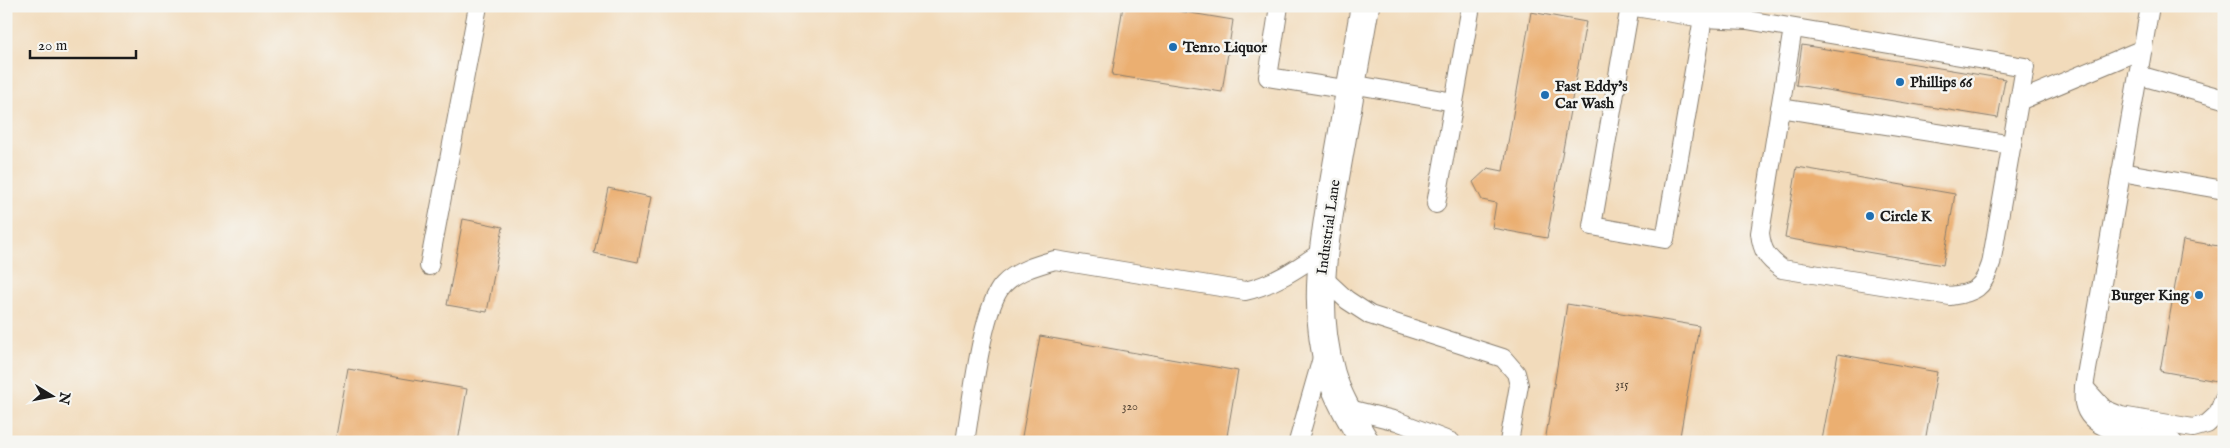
<svg xmlns="http://www.w3.org/2000/svg" width="2230" height="448" viewBox="0 0 2230 448" font-family="'IM FELL English',serif">
<style>
.building{fill:#ebaf71}
.lines{fill:none;stroke-linecap:round;stroke-linejoin:round}
.service-casing{stroke:#877c6c;stroke-width:20}
.minor-casing{stroke:#877c6c;stroke-width:30}
.service{stroke:#fff;stroke-width:18}
.minor{stroke:#fff;stroke-width:28}
.poi-dot{fill:#1f6fb2;stroke:#f6f6f2;stroke-width:2}
.labels{text-anchor:middle;stroke-width:5;stroke-linejoin:round;paint-order:stroke}
.number-label{font-size:12px;fill:#504131}
.poi-label{font-size:15px;font-weight:bold;fill:#1c1c1c;stroke:#f6f6f2;text-anchor:start}
.street-label{font-size:15px;fill:#1c1c1c;stroke:#f6f6f2}
</style>
<rect width="100%" height="100%" fill="#f6f6f2"/>
<filter id="ink" filterUnits="userSpaceOnUse"><feTurbulence type="fractalNoise" baseFrequency=".02" numOctaves="2"/><feDisplacementMap in="SourceGraphic" scale="10" xChannelSelector="R" yChannelSelector="G"/><feConvolveMatrix kernelMatrix="1 2 1 2 8 2 1 2 1" color-interpolation-filters="sRGB"/></filter>
<filter id="wash" filterUnits="userSpaceOnUse"><feTurbulence type="fractalNoise" baseFrequency=".0096" numOctaves="4" result="noise"/><feDisplacementMap in="SourceGraphic" scale="20" xChannelSelector="R" yChannelSelector="G"/><feGaussianBlur stdDeviation="1.12" result="paint"/><feColorMatrix in="noise" values="0 0 0 0 0 0 0 0 0 0 0 0 0 0 0 0 0 1.4 0 .05"/><feComposite in="paint" operator="in"/></filter>
<g filter="url(#wash)">
<rect width="100%" height="100%" fill="#f2dbbb"/>
<g id="blocks">
<!-- building -->
<g class="building">
<polygon points="1123,6 1148,6 1233,20 1222,92 1112,75"/>
<polygon points="1531,12 1586,22 1547,238 1492,228 1496,203 1482,200 1473,182 1488,168 1503,171"/>
<polygon points="1802,45 2005,79 1998,118 1796,85"/>
<polygon points="1797,167 1955,194 1943,265 1785,238"/>
<polygon points="608,188 651,197 638,262 594,253"/>
<polygon points="463,219 503,227 487,312 447,305"/>
<polygon points="2183,240 2224,247 2224,343 2217,381 2160,371"/>
<polygon points="1567,304 1699,326 1679,442 1545,442"/>
<polygon points="1040,336 1238,371 1226,442 1021,442"/>
<polygon points="1838,354 1937,372 1925,442 1832,442 1822,440"/>
<polygon points="348,369 467,389 458,442 335,442"/>
</g>
</g>
</g>
<g filter="url(#ink)">
<use href="#blocks" fill-opacity="0" stroke="#877c6c" stroke-width="1"/>
<g class="lines">
<!-- service casing -->
<g class="service-casing">
<g id="service">
<polyline points="1279,6 1268,77 1350,90"/>
<path d="M1629,6L1703,18L1747,20L2025,67L1991,264C1983,288 1975,293 1950,296L1782,269C1767,258 1762,251 1760,233L1793,28"/>
<polyline points="1630,6 1592,226 1665,239 1703,18"/>
<path d="M2150,6L2084,387C2084,392 2083,399 2084,403C2090,436 2147,437 2173,442"/>
<polyline points="2138,75 2224,99"/>
<polyline points="1351,84 1454,102"/>
<polyline points="2019,101 2143,49"/>
<polyline points="1780,108 2012,145"/>
<polyline points="2121,172 2224,190"/>
<polyline points="1436,204 1471,6"/>
<polyline points="429,266 478,6"/>
<polyline points="1321,276 1347,300 1370,315 1503,358 1516,373 1519,385 1509,442"/>
<polyline points="2084,387 2104,409 2121,416 2193,428 2207,424 2218,414 2224,398"/>
<polyline points="1345,408 1397,421 1451,442"/>
<path d="M965,442C971,408 982,306 1003,285C1016,271 1037,265 1055,260L1245,291C1275,284 1298,268 1323,251"/>
<polyline points="1298,442 1324,351"/>
</g>
</g>
<!-- minor casing -->
<g class="minor-casing">
<path id="minor" d="M1365,442C1352,420 1338,398 1331,374C1310,302 1326,231 1338,160C1347,108 1356,57 1365,6"/>
</g>
<!-- service -->
<use href="#service" class="service"/>
<!-- minor -->
<use href="#minor" class="minor"/>
</g>
</g>
<!-- markers -->
<g class="poi-dot">
<circle cx="1173" cy="47" r="5"/>
<circle cx="1900" cy="82" r="5"/>
<circle cx="1545" cy="95" r="5"/>
<circle cx="1870" cy="216" r="5"/>
<circle cx="2199" cy="295" r="5"/>
</g>
<g class="labels">
<!-- number labels -->
<g class="number-label">
<text x="1622" y="388">315</text>
<text x="1130" y="410">320</text>
</g>
<!-- poi labels -->
<g class="poi-label">
<text x="1183" y="52">Ten10 Liquor</text>
<text x="1910" y="87">Phillips 66</text>
<text x="1555" y="91">Fast Eddy's<tspan x="1555" dy="17">Car Wash</tspan></text>
<text x="1880" y="221">Circle K</text>
<text x="2189" y="300" text-anchor="end">Burger King</text>
</g>
<!-- street labels -->
<g class="street-label">
<text transform="translate(1328 227) rotate(-82)" y="5">Industrial Lane</text>
</g>
</g>
<!-- margin -->
<rect width="2230" height="448" fill="none" stroke="#f6f6f2" stroke-width="25"/>
<!-- north arrow -->
<g transform="translate(52 396) rotate(100)" stroke="#f6f6f2" stroke-width="4" paint-order="stroke">
<path d="M0-4L9 19L0 12L-9 19Z" fill="#1c1c1c"/>
<text y="-8" font-size="14" font-weight="bold" text-anchor="middle" fill="#1c1c1c">N</text>
</g>
<!-- scale -->
<path d="M30 50v8h106v-8" fill="none" stroke="#1c1c1c" stroke-width="2.5"/>
<text x="38" y="50" font-size="15" fill="#1c1c1c" stroke="#f6f6f2" stroke-width="4" paint-order="stroke">20 m</text>
</svg>
